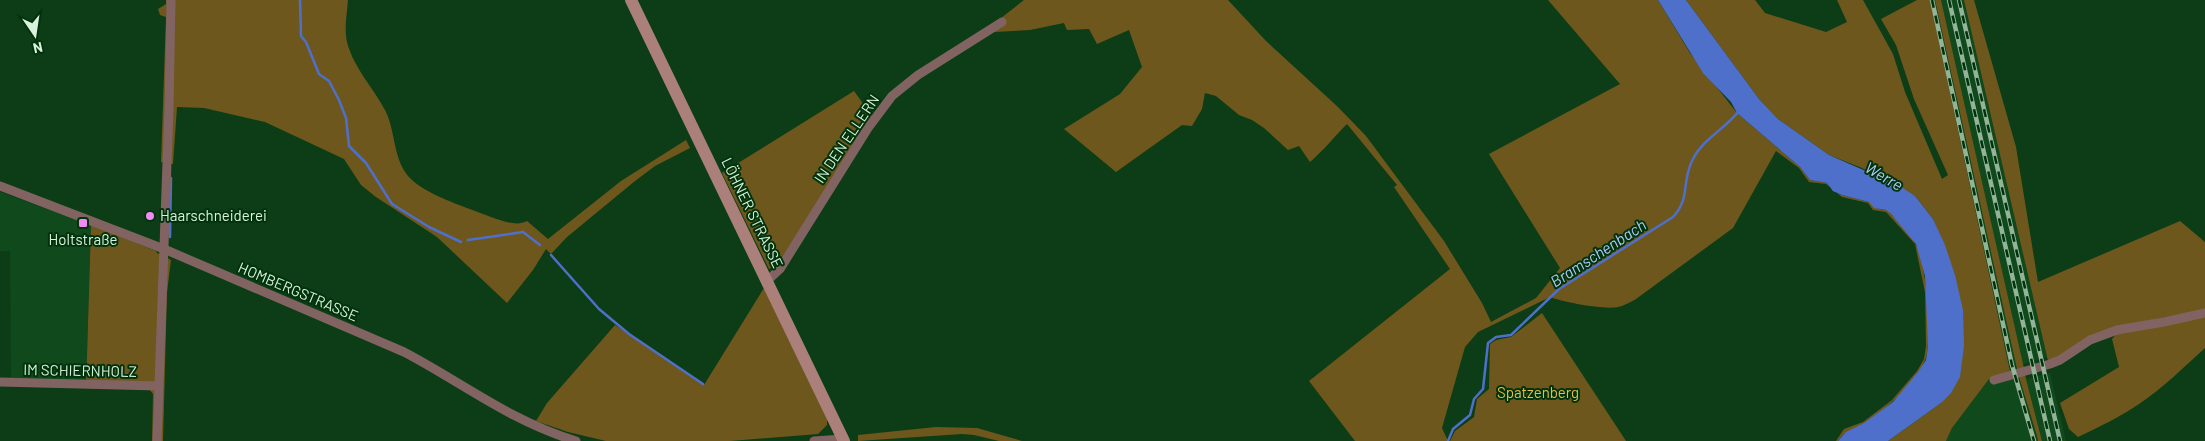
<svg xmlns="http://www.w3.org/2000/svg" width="2205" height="441" viewBox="0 0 2205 441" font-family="Barlow,sans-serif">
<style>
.built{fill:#10491c}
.green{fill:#6e571d}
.water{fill:#4f70ca}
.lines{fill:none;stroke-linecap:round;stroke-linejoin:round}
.stream{stroke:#4f70ca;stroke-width:2.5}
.street{stroke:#816461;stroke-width:9}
.secondary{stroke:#ac807a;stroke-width:12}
.rail-casing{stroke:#93b498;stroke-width:4.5}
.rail{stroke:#00330c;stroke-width:2.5;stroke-dasharray:8;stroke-linecap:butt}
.poi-dot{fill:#f28af3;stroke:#00330c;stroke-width:2}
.labels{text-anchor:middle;stroke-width:4;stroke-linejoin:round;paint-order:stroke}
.street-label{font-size:15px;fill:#d9f2db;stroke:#00330c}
.poi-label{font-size:15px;fill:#d9f2db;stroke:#00330c;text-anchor:start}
.park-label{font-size:15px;fill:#eabc49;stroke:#00330c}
.water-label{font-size:16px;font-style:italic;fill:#b4c8f7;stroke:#00330c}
</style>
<rect width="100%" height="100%" fill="#0c3d17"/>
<!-- built -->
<g class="built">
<polygon points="1930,0 1935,0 2016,364 2009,366"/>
<polygon points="1941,0 1964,0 2047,357 2023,364"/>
<polygon points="0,192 91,225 86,381 11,379 10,251 0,251"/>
<polygon points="2050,373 2066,441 2042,441 2026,379"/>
<polygon points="2019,378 2038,441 1946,441 1952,428 1989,379"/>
</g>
<!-- green -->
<g class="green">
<path d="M166,0H348C347,14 344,28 347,42C354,69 374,88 386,112C396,133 393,162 411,179C427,195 463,206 483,214C495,218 515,228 527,221L548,239L621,181L686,140L690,148L655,166L635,181L567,237L551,254L546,249L533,270L507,303L437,237L376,197L361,185L344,159L265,122L204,108L177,107L173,164L161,162L166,17L160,15L158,9L166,4Z"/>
<path d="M1024,0H1228L1266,41L1338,107L1366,136L1444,241L1482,303L1491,322L1536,298L1560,268L1489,154L1620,84L1548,0H1658L1690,53L1737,113L1800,167L1810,180L1827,183L1833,191L1842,195L1869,202L1879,209L1886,210C1893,215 1912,236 1916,245C1927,266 1932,336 1926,358C1923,366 1917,375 1912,381C1899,398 1883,410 1866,422C1854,430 1847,429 1838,441H1836L1844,429L1863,422L1892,400L1917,371L1924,359L1926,346L1925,292L1915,244L1886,212L1873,210L1868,203L1842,197L1826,184L1809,182L1799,168L1776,151L1733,228L1636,299C1630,302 1624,306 1618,307C1605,310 1562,302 1550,297L1478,332L1465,347L1442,428L1448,441H1355L1309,381L1450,269L1394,187L1397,185L1347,124C1334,137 1324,150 1310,162L1299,146L1288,150L1264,128L1252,120L1239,115L1216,96L1205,93L1202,109L1192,126L1182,125L1116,172L1064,129L1120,94L1142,67L1129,30L1097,44L1089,29L1067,30L1064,23L1030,30L994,32L914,82L896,95L778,264L769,269L722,173L854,91L872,116L888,97L987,29Z"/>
<polygon points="1686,0 1755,0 1765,13 1826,32 1847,22 1837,0 1863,0 1893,54 1905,92 1942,179 1948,175 1914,99 1896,45 1881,19 1917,0 1930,0 2010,371 1989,379 1952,428 1946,441 1888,441 1941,403 1955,275 1933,219 1915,196 1862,168 1829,155 1778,119 1759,99"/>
<polygon points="1935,0 1941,0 2024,368 2017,369"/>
<polygon points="1964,0 1974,0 2016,147 2038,282 2180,221 2205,242 2205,309 2119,327 2048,361"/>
<polygon points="91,225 156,251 157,253 171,260 167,293 163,441 152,441 153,394 149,389 86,388"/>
<polygon points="764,288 827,419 827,425 818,434 730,441 606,441 568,432 536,421 547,403 615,325 704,385"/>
<polygon points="1542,313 1626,441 1450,441 1455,431 1474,417 1477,399 1489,389 1490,344 1496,340 1511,337"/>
<path d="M2205,314V348C2184,367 2163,388 2139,404C2120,417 2099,427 2078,437L2069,429L2060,403L2119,367L2112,339L2119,331Z"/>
<polygon points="2025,375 2042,441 2038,441 2037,436 2019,377"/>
<polygon points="936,427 977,428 1022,441 999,441 974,435 962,434 858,441 858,435"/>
</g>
<!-- water -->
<polygon class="water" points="1658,0 1686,0 1759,99 1778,119 1829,155 1898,185 1915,196 1933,219 1945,245 1955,275 1963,310 1964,346 1960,377 1951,393 1941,403 1888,441 1838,441 1846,432 1864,423 1893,402 1918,372 1926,360 1928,346 1925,276 1916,244 1891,214 1886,210 1874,208 1869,202 1842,195 1833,191 1827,183 1810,180 1800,167 1737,113 1731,102 1703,73"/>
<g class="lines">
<!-- stream -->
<g class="stream">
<polyline points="300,0 301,36 306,42 319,74 329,81 339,100 346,118 349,146 366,163 392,204 429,227 461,242"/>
<polyline points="170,237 171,178"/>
<polyline points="468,240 523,232 540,245"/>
<polyline points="551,255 599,309 629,334 703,384"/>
<path d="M1448,441L1453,429L1470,415L1474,399L1483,389L1488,343L1496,337L1511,335L1559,289L1673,217C1691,198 1681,181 1693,159C1703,139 1726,128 1739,111"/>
</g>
<!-- street -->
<g class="street">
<path d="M0,186L164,249L404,352C463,383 510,421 576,441"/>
<polyline points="767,281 780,269 868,128 892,96 918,75 1002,22"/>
<polyline points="1994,380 2050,364 2060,360 2090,340 2117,330 2164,322 2205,313"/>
<polyline points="0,382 159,386"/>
<polyline points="157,441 169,107 171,0"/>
<polyline points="814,441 843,439"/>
</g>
<!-- secondary -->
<polyline class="secondary" points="631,0 844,441"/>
<!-- rail casing -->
<g class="rail-casing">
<g id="rail">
<polyline points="1932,0 2012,365 2034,441"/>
<polyline points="1949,0 2050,441"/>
<polyline points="1959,0 2060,441"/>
</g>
</g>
<!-- rail -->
<use href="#rail" class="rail"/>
</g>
<!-- markers -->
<g class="poi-dot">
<circle cx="150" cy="216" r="5"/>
<rect x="78" y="218" width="10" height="10" rx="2.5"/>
</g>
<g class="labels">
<!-- street labels -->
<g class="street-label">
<text transform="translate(847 139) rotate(-56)" y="5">IN DEN ELLERN</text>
<text transform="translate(752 213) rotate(64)" y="5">LÖHNER STRASSE</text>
<text transform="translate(298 292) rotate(23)" y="5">HOMBERGSTRASSE</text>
<text transform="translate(80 371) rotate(1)" y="5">IM SCHIERNHOLZ</text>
</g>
<!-- poi labels -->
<g class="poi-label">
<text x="160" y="221">Haarschneiderei</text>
<text x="83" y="245" text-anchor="middle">Holtstraße</text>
</g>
<!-- park labels -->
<g class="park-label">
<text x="1538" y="398">Spatzenberg</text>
</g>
<!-- water labels -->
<g class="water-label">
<text transform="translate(1884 176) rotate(30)" y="6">Werre</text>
<text transform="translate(1598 253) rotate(-33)" y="6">Bramschenbach</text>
</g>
</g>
<!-- north arrow -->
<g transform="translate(35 35) rotate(167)" stroke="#00330c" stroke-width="4" paint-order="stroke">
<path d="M0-4L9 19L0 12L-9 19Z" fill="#d9f2db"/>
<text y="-8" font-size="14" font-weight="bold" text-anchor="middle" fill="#d9f2db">N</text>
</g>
</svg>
